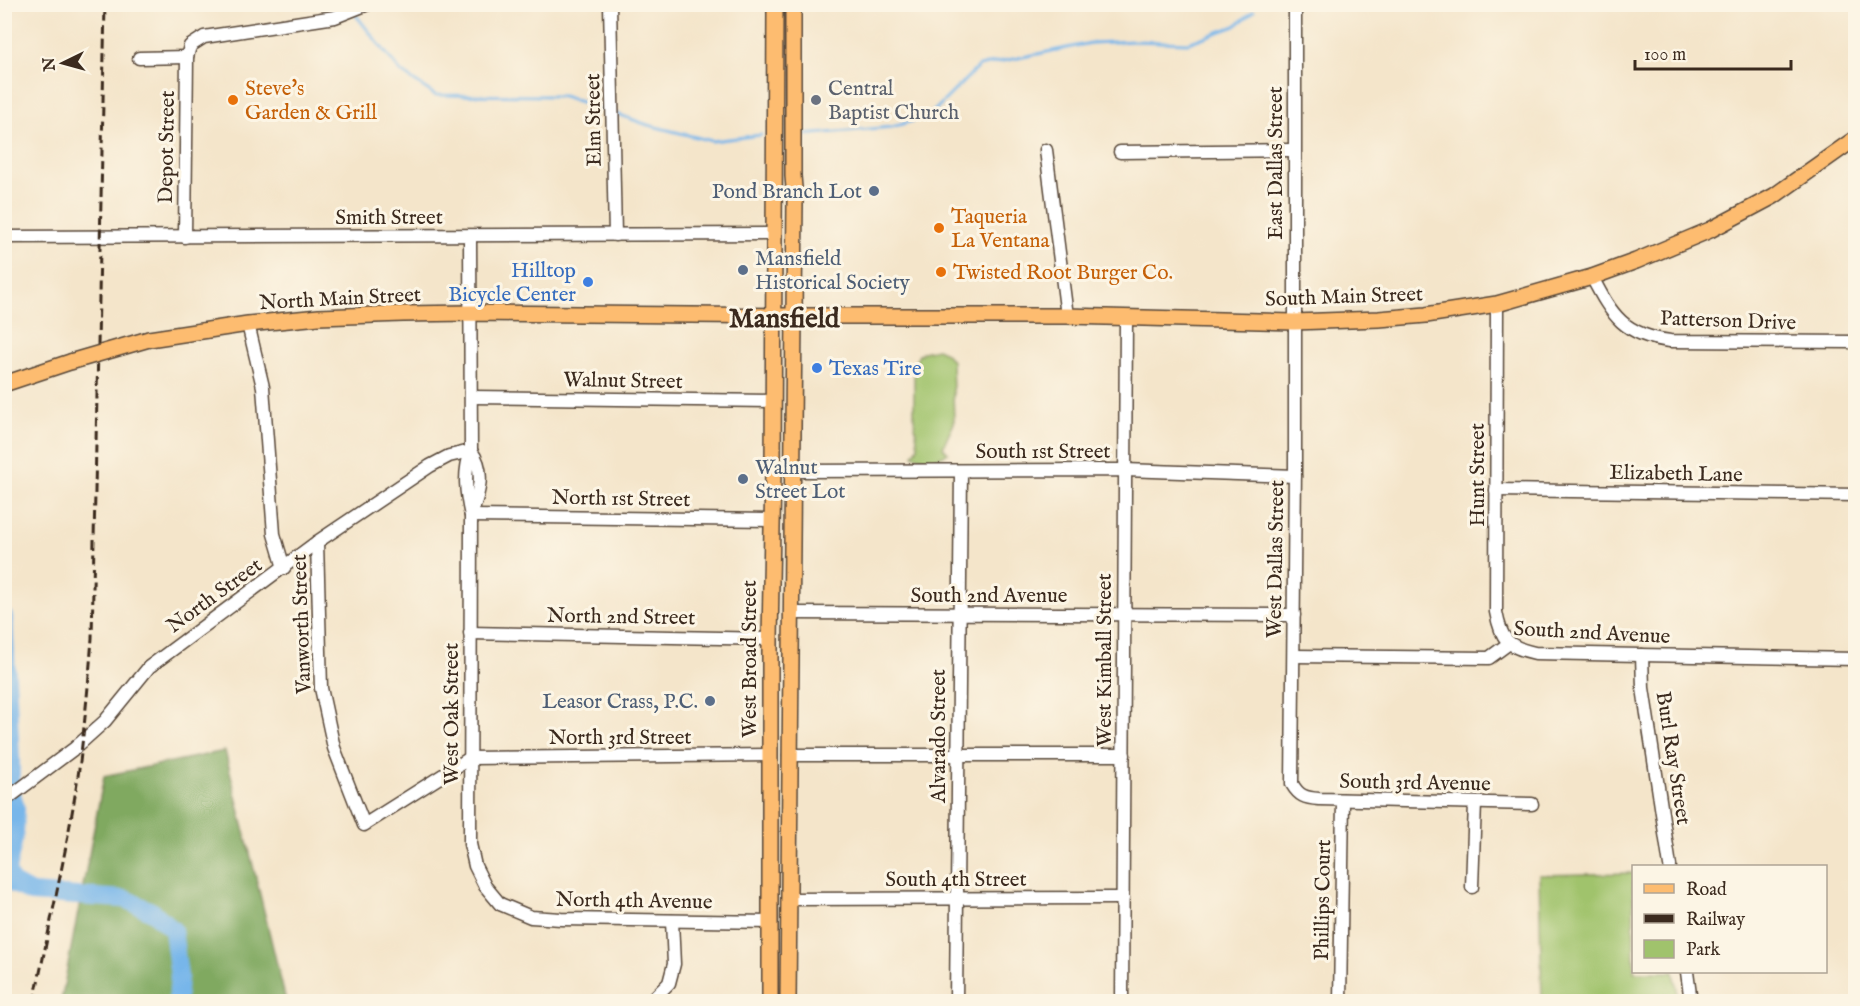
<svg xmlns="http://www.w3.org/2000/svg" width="1860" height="1006" viewBox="0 0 1860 1006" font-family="'IM FELL English',serif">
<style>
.green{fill:#a0c36c;stroke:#6e7645;stroke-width:1.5}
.forest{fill:#80a960;stroke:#5e6a3f;stroke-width:1.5}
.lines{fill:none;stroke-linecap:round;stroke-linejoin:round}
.stream{stroke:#77b6ea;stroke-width:3}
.river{stroke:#77b6ea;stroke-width:18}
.minor-casing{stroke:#574638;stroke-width:15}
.major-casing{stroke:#574638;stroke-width:18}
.minor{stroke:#fff;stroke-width:12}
.major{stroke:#fdbc70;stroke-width:15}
.rail{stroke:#3b2a1e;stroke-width:3;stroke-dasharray:9 4.5;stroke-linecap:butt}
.major-bridge-casing{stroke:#574638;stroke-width:18;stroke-linecap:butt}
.major-bridge{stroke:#fdbc70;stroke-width:15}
.food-dot{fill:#e8710a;stroke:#fcf5e5;stroke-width:2}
.worship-dot{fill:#6b7280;stroke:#fcf5e5;stroke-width:2}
.service-dot{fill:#5c6f8a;stroke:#fcf5e5;stroke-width:2}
.shop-dot{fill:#3f7fe0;stroke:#fcf5e5;stroke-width:2}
.labels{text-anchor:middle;stroke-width:6;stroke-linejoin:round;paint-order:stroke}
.food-label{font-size:21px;fill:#c56008;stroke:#fcf5e5;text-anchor:start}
.worship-label{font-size:21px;fill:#5b616d;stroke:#fcf5e5;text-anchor:start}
.street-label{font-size:21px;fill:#3b2a1e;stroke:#fcf5e5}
.service-label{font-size:21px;fill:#4e5e75;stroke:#fcf5e5;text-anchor:end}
.shop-label{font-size:21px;fill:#366cbe;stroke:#fcf5e5;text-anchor:end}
.district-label{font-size:27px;font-weight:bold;fill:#3b2a1e;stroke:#fcf5e5}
</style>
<rect width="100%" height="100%" fill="#fcf5e5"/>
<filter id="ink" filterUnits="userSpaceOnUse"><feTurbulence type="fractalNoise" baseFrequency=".0167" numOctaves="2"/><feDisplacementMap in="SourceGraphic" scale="12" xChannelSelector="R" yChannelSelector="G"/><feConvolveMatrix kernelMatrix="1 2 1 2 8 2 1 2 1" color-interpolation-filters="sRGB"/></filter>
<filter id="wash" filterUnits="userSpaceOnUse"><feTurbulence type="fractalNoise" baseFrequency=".008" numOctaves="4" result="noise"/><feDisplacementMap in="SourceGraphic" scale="24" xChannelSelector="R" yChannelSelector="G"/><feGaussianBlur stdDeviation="1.35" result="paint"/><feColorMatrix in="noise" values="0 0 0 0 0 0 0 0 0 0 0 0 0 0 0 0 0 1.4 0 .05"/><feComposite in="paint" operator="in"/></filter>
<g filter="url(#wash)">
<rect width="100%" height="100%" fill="#f4e5ca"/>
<!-- green -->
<g class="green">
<polygon points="937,349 946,353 952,361 954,423 943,447 948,453 931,461 913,455 918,447 914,418 914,364 919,355 923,352"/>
<polygon points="1633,873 1634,972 1674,972 1679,1001 1542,1001 1539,875"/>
</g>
<!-- forest -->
<polygon class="forest" points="225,751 286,1001 61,1001 104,776"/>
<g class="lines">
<!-- stream -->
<g class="stream">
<polyline points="355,14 401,72 435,95 563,96 608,111"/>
<polyline points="617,114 648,125 712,141 761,135"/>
<polyline points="803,135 892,127 929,116 979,66 1091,43 1135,41 1188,43 1235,26 1254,11"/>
</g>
<!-- river -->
<polyline class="river" points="4,617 11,758 11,789 16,809 15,833 7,870 11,882 31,893 125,899 153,912 173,930 179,976 177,1002"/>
</g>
</g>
<g filter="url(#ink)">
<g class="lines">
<!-- minor casing -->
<g class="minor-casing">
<g id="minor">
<polyline points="610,4 615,235"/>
<path d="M1295,4V468L1292,784C1299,796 1305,798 1319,799L1532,804"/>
<polyline points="139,58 187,57"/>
<polyline points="1046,150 1067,316"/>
<polyline points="1120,152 1294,150"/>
<path d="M470,236L471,451C463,474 466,493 471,516L470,844L475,866L485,886L500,904L531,917L561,919L771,922"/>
<polyline points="4,237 774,234"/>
<polyline points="185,237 187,57 190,46 204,37 335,17 368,4"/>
<path d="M1592,277C1612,316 1624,335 1670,341L1856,342"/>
<path d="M1497,304L1496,612C1501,639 1507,647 1535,653L1856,659"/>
<polyline points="248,324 263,387 274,534 284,568"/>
<polyline points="471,397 774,401"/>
<path d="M471,451C486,470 479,494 471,515"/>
<polyline points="792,471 1125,470 1295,476"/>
<polyline points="1496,490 1856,495"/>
<polyline points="471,516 771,520"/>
<polyline points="317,542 321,688 334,748 364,825 470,758 770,755"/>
<polyline points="791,613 1294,615"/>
<polyline points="470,633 770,639"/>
<polyline points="1642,655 1643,688 1670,866"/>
<polyline points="1294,656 1489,658 1508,644"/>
<polyline points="789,755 1124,755"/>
<polyline points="4,801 75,748 105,721 149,667 317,542 430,466 449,456 471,451"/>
<polyline points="1472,887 1475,803"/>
<polyline points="789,899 1123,898"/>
<polyline points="1687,972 1691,1002"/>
<polyline points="650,1002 669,983 674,964 672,921"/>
<polyline points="956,1002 961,471"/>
<polyline points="1122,1002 1126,318"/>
<polyline points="1340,1002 1343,800"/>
</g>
</g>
<!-- major casing -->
<g class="major-casing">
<g id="major">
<polyline points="149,339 248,324 319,317 403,314 471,313 793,316 1067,316 1294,322 1379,319 1426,315 1497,304 1592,277 1636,261 1710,230 1774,196 1856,138"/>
<polyline points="770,1002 770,639 773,472 775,4"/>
<polyline points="788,1002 795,199 793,176 793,4"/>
</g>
</g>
<!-- minor -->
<use href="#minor" class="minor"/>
<!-- major -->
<use href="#major" class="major"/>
<!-- rail -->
<path class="rail" d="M34,1002C50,922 69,842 80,762C85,720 89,679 92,638L105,4"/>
<!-- major-bridge casing -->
<g class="major-bridge-casing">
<polyline id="major-bridge" points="4,384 70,362 149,339"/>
</g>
<!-- major-bridge -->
<use href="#major-bridge" class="major-bridge"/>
</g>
</g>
<!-- markers -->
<g class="food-dot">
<circle cx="233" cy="100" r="6"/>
<circle cx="939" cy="228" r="6"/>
<circle cx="941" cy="272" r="6"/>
</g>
<circle class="worship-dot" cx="816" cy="100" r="6"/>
<g class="service-dot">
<circle cx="874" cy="191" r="6"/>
<circle cx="743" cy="270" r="6"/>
<circle cx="743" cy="479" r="6"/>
<circle cx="710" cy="701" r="6"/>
</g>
<g class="shop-dot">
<circle cx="588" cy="282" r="6"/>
<circle cx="817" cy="368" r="6"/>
</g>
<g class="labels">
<!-- food labels -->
<g class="food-label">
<text x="245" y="95">Steve's<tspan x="245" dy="24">Garden &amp; Grill</tspan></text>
<text x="951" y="223">Taqueria<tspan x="951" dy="24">La Ventana</tspan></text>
<text x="953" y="279">Twisted Root Burger Co.</text>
</g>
<!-- worship labels -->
<g class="worship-label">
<text x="828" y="95">Central<tspan x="828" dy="24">Baptist Church</tspan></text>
</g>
<!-- street labels -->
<g class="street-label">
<text transform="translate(593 120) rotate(-91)" y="7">Elm Street</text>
<text transform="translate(166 147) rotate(-89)" y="7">Depot Street</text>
<text transform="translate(1275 163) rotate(-90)" y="7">East Dallas Street</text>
<text x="389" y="224">Smith Street</text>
<text transform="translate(1344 296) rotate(-2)" y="7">South Main Street</text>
<text transform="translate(340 298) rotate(-3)" y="7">North Main Street</text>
<text transform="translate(1728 320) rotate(2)" y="7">Patterson Drive</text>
<text transform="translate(623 380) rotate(1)" y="7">Walnut Street</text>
<text x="1043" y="458">South 1st Street</text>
<text transform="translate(1676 473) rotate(1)" y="7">Elizabeth Lane</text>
<text transform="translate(1477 475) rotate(-90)" y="7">Hunt Street</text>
<text transform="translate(621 498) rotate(1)" y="7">North 1st Street</text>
<text transform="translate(1275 559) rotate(-89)" y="7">West Dallas Street</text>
<text transform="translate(214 595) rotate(-36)" y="7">North Street</text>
<text x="989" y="602">South 2nd Avenue</text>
<text transform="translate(621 616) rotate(1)" y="7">North 2nd Street</text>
<text transform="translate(301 624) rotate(-92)" y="7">Vanworth Street</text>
<text transform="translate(1592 632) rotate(3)" y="7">South 2nd Avenue</text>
<text transform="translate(749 659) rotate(-90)" y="7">West Broad Street</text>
<text transform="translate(1104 660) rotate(-90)" y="7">West Kimball Street</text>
<text transform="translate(451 714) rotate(-90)" y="7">West Oak Street</text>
<text transform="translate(938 736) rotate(-90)" y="7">Alvarado Street</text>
<text x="620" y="744">North 3rd Street</text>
<text transform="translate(1674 758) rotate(81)" y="7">Burl Ray Street</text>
<text transform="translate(1415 782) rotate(1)" y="7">South 3rd Avenue</text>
<text x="956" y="886">South 4th Street</text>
<text transform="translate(634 900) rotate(1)" y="7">North 4th Avenue</text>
<text transform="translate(1322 900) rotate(-89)" y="7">Phillips Court</text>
</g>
<!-- service labels -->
<g class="service-label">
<text x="862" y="198">Pond Branch Lot</text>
<text x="755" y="265" text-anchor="start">Mansfield<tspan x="755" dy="24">Historical Society</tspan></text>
<text x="755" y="474" text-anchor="start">Walnut<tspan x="755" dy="24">Street Lot</tspan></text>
<text x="698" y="708">Leasor Crass, P.C.</text>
</g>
<!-- shop labels -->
<g class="shop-label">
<text x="576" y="277">Hilltop<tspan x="576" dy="24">Bicycle Center</tspan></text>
<text x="829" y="375" text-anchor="start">Texas Tire</text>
</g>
<!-- district labels -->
<g class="district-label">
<text x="784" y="327">Mansfield</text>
</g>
</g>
<!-- margin -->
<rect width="1860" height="1006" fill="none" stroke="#fcf5e5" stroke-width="24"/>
<!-- legend -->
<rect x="1632" y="865" width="195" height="108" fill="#fcf5e5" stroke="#afa495" stroke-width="1.5"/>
<rect x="1644" y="884" width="30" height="9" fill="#fdbc70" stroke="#afa495" stroke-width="1.5"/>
<text x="1686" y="895" font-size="18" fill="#3b2a1e">Road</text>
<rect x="1644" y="914" width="30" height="9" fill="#3b2a1e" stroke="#afa495" stroke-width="1.5"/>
<text x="1686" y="925" font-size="18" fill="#3b2a1e">Railway</text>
<rect x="1644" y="940" width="30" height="18" fill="#a0c36c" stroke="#afa495" stroke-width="1.5"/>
<text x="1686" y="955" font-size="18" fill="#3b2a1e">Park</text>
<!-- north arrow -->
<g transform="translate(63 63) rotate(265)" stroke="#fcf5e5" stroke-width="4.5" paint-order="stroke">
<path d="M0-4.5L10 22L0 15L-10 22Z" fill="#3b2a1e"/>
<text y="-9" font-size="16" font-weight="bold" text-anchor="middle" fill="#3b2a1e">N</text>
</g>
<!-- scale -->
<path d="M1635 60v9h156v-9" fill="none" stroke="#3b2a1e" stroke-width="3"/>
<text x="1644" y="60" font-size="18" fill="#3b2a1e" stroke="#fcf5e5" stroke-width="4.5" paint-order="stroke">100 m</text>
</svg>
